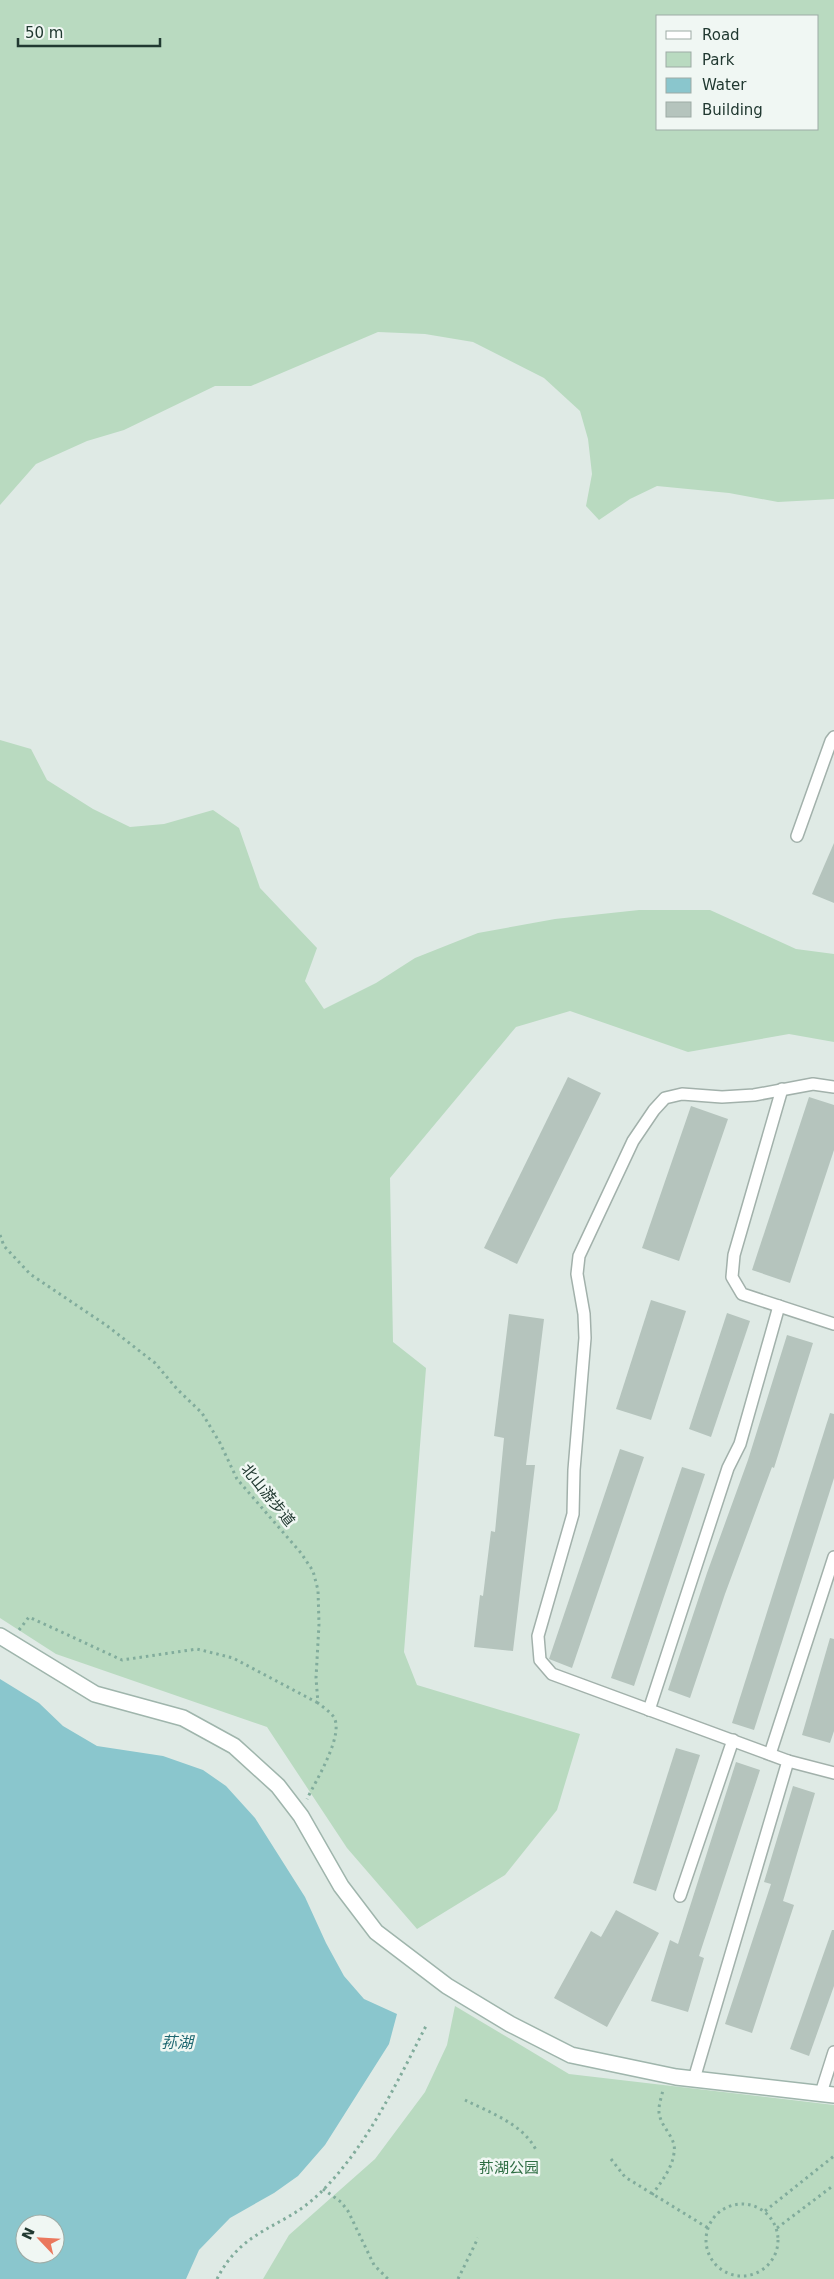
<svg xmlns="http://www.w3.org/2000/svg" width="834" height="2279" viewBox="0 0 834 2279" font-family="'DejaVu Sans','Noto Sans SC',sans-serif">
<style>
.green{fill:#b9dac0;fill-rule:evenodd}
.water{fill:#8ac6cd;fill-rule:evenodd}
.building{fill:#b5c4bd}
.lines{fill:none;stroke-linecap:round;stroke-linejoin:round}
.lane-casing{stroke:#a2b1ab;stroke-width:14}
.secondary-casing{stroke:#9fb5ac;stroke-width:18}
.path{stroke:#81ac9c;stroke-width:3;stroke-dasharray:2.5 4;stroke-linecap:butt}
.lane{stroke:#fff;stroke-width:11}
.secondary{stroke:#fff;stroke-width:15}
.labels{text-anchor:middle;stroke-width:5;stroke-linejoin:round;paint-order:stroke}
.street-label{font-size:15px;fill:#213931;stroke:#f0f7f3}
.park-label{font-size:15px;fill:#2e6d43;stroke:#f0f7f3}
.water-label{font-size:16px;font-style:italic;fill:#1f6871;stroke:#f0f7f3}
</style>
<rect width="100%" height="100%" fill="#dfeae5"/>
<!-- green -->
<g class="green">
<path d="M0,0H834V499L778,502L729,493L657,486L630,499L599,520L586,506L592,474L588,439L580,411L544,378L473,342L425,334L378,332L251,386H215L124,430L87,441L36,464L0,505ZM658,16H818V129H658Z"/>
<polygon points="0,740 31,749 47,780 93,809 130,827 164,824 213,810 239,828 260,888 317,948 305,981 324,1009 376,983 415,958 478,933 555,919 639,910 710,910 796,949 834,954 834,1042 789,1034 688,1052 570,1011 516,1027 390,1178 393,1342 426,1368 404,1652 417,1685 580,1734 557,1810 505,1875 417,1929 347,1848 267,1727 56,1654 0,1618"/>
<polygon points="455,2006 569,2074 834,2105 834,2279 263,2279 289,2235 375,2159 425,2092 447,2045"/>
</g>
<!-- water -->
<path class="water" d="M0,1679L39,1703L63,1726L97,1746L163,1756L203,1770L226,1786L255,1818L305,1897L326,1943L344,1976L364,1999L397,2014L389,2044L325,2145L298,2176L274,2193L230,2218L199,2250L186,2279H0ZM25,2224H55V2254H25Z"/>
<!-- building -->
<g class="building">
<polygon points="834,843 834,903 812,894"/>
<polygon points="568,1077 601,1093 517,1264 484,1248"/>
<polygon points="809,1097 834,1105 834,1150 790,1283 752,1270"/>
<polygon points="691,1106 728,1119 679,1261 642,1248"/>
<polygon points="651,1300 686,1311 651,1420 616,1409"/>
<polygon points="727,1313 750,1321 711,1437 689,1429"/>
<polygon points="509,1314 544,1319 526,1465 535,1465 513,1651 474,1647 480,1595 483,1596 491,1531 495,1532 504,1438 494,1436"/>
<polygon points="787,1335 813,1343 774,1468 772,1467 725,1594 690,1698 668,1690 707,1573 748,1460"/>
<polygon points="830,1413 834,1414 834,1478 754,1730 732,1723"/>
<polygon points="620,1449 644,1457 572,1668 549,1659"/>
<polygon points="682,1467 705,1474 634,1686 611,1678"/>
<polygon points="830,1638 834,1639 834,1731 830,1743 802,1735"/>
<polygon points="676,1748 700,1755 656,1891 633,1883"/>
<polygon points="736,1762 760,1770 699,1956 704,1958 688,2012 651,2001 670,1940 678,1944"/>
<polygon points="793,1786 815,1793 783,1901 794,1905 752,2033 725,2024 771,1884 764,1882"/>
<polygon points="616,1910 659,1933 607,2027 554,1998 591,1931 601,1937"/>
<polygon points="832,1930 834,1930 834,1986 809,2056 790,2049"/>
</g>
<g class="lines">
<!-- lane casing -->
<g class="lane-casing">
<g id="lane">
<polyline points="797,836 831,741 834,737"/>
<polyline points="834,1087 813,1084 754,1095 722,1097 682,1094 665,1098 654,1110 633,1141 579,1256 577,1274 584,1314 585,1338 574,1470 573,1514 538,1636 540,1660 552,1674 788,1761 834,1773"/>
<polyline points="782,1089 734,1255 732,1277 742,1294 834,1324"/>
<polyline points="649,1710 728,1468 740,1444 779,1306"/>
<polyline points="770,1754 834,1557"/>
<polyline points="680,1896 733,1740"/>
<polyline points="694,2079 788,1761"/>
<polyline points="821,2093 834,2052"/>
</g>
</g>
<!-- secondary casing -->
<g class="secondary-casing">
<polyline id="secondary" points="0,1636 95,1694 183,1718 234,1746 278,1786 301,1816 341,1886 376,1932 447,1986 510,2024 571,2055 676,2077 834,2095"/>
</g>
<!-- path -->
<g class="path">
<path d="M0,1235L4,1246L30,1274L106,1325L155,1363L177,1389L202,1413L220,1443L237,1479L301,1553L313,1571L318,1590L319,1624L316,1678L318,1703C323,1707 329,1711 333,1716C346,1733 315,1782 307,1799"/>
<polyline points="19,1630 29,1617 122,1660 197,1649 233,1658 318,1703"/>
<path d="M465,2100C489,2112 523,2124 536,2150"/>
<polyline points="611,2159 625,2177 708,2228"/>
<polyline points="323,2189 341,2202 348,2211 374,2265 388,2279"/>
<path d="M652,2195C661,2182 672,2169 674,2153C677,2139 663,2129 660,2117C657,2109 661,2099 663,2090"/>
<circle cx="742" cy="2240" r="36"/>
<polyline points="765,2211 834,2156"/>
<polyline points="777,2228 834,2185"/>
<path d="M217,2279C243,2227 284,2229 320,2193C367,2147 397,2082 427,2024"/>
<polyline points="458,2279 478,2238"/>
</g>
<!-- lane -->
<use href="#lane" class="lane"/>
<!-- secondary -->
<use href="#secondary" class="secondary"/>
</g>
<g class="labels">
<!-- street labels -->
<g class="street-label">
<text transform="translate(268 1495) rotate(51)" y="5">北山游步道</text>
</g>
<!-- park labels -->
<g class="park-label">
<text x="509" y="2173">荪湖公园</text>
</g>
<!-- water labels -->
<g class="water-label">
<text x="177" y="2048">荪湖</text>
</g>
</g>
<!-- legend -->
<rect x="656" y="15" width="162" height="115" fill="#f0f7f3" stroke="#9daba5"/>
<rect x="666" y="31" width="25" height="8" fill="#ffffff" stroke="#9daba5"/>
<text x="702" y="40" font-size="15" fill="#213931">Road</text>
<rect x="666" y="52" width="25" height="15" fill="#b9dac0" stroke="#9daba5"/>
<text x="702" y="65" font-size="15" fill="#213931">Park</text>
<rect x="666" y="78" width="25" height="15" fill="#8ac6cd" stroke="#9daba5"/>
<text x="702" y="90" font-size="15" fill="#213931">Water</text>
<rect x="666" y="102" width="25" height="15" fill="#b5c4bd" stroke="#9daba5"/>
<text x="702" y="115" font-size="15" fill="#213931">Building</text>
<!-- north arrow -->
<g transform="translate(40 2239) rotate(295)"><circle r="24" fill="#f0f7f3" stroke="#9daba5"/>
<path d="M0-4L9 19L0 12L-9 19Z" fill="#ea785d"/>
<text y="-8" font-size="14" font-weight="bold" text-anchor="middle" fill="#213931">N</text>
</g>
<!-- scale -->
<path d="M18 38v8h142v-8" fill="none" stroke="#213931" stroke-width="2.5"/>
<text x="25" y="38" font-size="15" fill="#213931" stroke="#f0f7f3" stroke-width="4" paint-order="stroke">50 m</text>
</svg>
